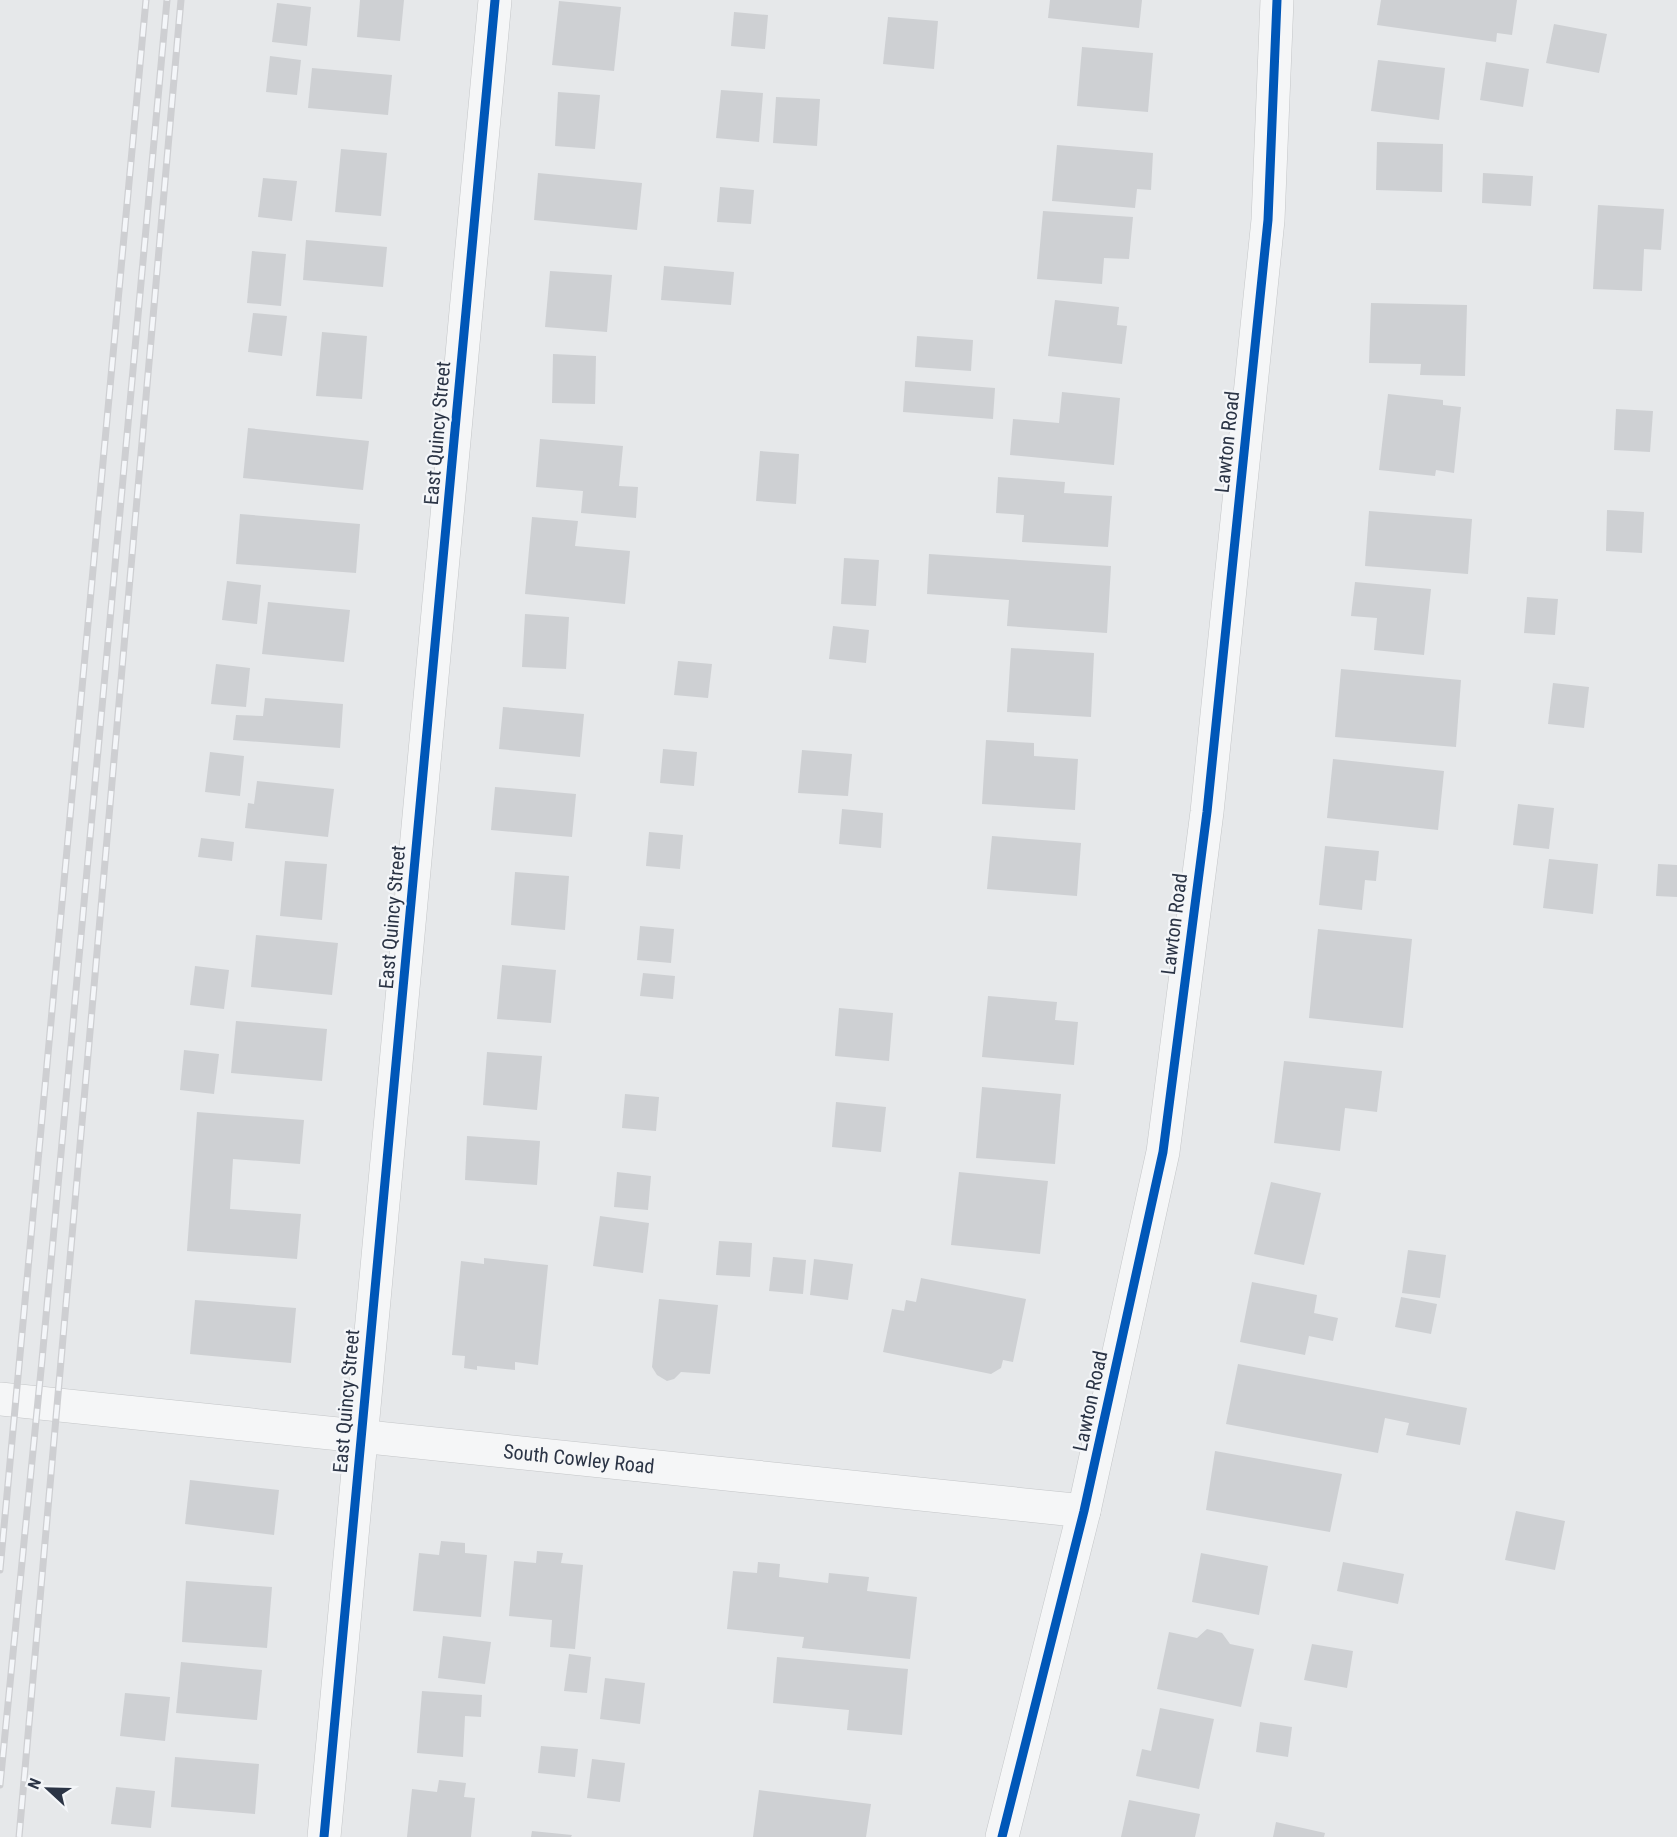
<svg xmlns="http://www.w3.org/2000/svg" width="1677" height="1837" viewBox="0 0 1677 1837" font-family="'Roboto Condensed',sans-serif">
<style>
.building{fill:#ced0d3}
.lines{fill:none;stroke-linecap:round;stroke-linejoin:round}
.street-casing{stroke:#c4c6c8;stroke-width:34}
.street{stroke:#f5f6f7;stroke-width:33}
.rail-casing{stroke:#cecfd2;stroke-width:7}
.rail{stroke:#f4f6f9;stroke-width:4.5;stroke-dasharray:14;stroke-linecap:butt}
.cycleway-casing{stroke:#f4f6f9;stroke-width:13}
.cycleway{stroke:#0057b8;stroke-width:9}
.labels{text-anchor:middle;stroke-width:4.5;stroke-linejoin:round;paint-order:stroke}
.street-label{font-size:20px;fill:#2b3445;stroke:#f4f6f9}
</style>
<rect width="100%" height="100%" fill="#e6e8ea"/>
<!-- building -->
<g class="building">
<polygon points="360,0 404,0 400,41 357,37"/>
<polygon points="1050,0 1142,0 1139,28 1048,18"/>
<polygon points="1381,0 1517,0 1512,35 1497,33 1496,42 1377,25"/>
<polygon points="559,1 621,7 614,71 552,65"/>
<polygon points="277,3 311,7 307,46 272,42"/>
<polygon points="734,12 768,15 765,49 731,46"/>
<polygon points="888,17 938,21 934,69 883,64"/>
<polygon points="1554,24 1607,34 1599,73 1546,63"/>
<polygon points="1082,47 1153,53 1148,112 1077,106"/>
<polygon points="270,56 301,60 297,95 266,92"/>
<polygon points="1378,60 1445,68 1439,120 1371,111"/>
<polygon points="1486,62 1529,69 1523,107 1480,100"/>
<polygon points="312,68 392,75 388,115 308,108"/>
<polygon points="721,90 763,93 759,142 716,138"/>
<polygon points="558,92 600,95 595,149 555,146"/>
<polygon points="776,97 820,99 817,146 773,143"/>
<polygon points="1377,142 1443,144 1442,192 1376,190"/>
<polygon points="1057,145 1153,153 1151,190 1137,189 1135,208 1052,201"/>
<polygon points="341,149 387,153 381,216 335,212"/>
<polygon points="538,173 642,183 637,230 534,220"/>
<polygon points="1483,173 1533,176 1531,206 1482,203"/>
<polygon points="263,178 297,181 292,221 258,217"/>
<polygon points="720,187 754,190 751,224 717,222"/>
<polygon points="1598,205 1664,209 1661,250 1644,249 1642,291 1593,289"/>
<polygon points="1043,211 1133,217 1129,259 1104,258 1102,284 1037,279"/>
<polygon points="306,240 387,247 383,287 303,280"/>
<polygon points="252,251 286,254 281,306 247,303"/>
<polygon points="664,266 734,272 731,305 661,300"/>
<polygon points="550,271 612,275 607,332 545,327"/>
<polygon points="1055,300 1119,307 1117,325 1127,326 1122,364 1048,356"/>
<polygon points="1371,303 1467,305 1465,376 1420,375 1421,364 1369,363"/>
<polygon points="253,313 287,316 282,356 248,352"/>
<polygon points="322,332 367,336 362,399 316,396"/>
<polygon points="917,336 973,340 971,371 915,367"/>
<polygon points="553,354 596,356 595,404 552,403"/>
<polygon points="905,381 995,388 993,419 903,412"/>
<polygon points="1062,392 1120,398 1114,465 1010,455 1013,419 1059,423"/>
<polygon points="1388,394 1443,400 1443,405 1461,407 1454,473 1436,470 1435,476 1379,470"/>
<polygon points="1616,409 1653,411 1650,452 1614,450"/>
<polygon points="248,428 369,441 363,490 243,478"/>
<polygon points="540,439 623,446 619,486 638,487 636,518 581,513 583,491 536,487"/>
<polygon points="760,451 799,454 796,504 756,501"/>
<polygon points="998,477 1065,482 1064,493 1112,496 1108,547 1022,542 1024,515 996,513"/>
<polygon points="1607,510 1644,512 1642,553 1606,551"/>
<polygon points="1369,511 1472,519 1468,574 1365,566"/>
<polygon points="240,514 360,524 356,573 236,564"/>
<polygon points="532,517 578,521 575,546 630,551 625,604 525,594"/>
<polygon points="929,554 1111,566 1107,633 1007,626 1009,600 927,594"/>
<polygon points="844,558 879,560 876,606 841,604"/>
<polygon points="227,581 261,585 257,624 222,620"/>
<polygon points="1355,582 1431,589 1424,655 1374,650 1377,618 1351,616"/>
<polygon points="1527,597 1558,599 1555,635 1524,633"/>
<polygon points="268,602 350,610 344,662 262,654"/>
<polygon points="525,614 569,617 566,669 522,667"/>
<polygon points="833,626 869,630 866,663 829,659"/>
<polygon points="1011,648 1094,653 1091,717 1007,712"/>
<polygon points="678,661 712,664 708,698 674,695"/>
<polygon points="216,664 250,668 246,707 211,704"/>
<polygon points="1341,669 1461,680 1456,747 1335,737"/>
<polygon points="1553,683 1589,687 1584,728 1548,724"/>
<polygon points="265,698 343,704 340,748 233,740 236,715 263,716"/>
<polygon points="503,707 584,714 580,757 499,749"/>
<polygon points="986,740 1034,743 1034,756 1078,759 1075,810 982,804"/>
<polygon points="663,749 697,752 694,786 660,783"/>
<polygon points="802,750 852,754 848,796 798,793"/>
<polygon points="210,752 244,756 240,796 205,792"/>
<polygon points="1333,759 1444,771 1438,830 1327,818"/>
<polygon points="257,781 334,789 328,837 245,828 248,803 254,804"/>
<polygon points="495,787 576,794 572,837 491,830"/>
<polygon points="1518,804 1554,808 1549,849 1513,845"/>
<polygon points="842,809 883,813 881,848 839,844"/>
<polygon points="649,832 683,835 680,869 646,866"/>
<polygon points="992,836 1081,843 1077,896 987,889"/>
<polygon points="201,838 234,842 232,861 198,857"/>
<polygon points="1325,846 1379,851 1376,881 1365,880 1362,910 1319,905"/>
<polygon points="1549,859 1598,864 1593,914 1543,908"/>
<polygon points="285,861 327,864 322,920 280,916"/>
<polygon points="1658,864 1677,865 1677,897 1656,896"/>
<polygon points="515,872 569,876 565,930 511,925"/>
<polygon points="640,926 674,929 671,963 637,960"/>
<polygon points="1318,929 1412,939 1403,1028 1309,1018"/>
<polygon points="256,935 338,943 332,995 251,987"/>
<polygon points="502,965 556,970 551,1023 497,1019"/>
<polygon points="195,966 229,970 224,1009 190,1005"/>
<polygon points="643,973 675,976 673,999 640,996"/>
<polygon points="988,996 1057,1002 1055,1020 1078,1022 1074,1065 982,1057"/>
<polygon points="839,1008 893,1013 889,1061 835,1056"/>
<polygon points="236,1021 327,1029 322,1081 231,1073"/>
<polygon points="184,1050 219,1054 214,1094 180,1090"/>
<polygon points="487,1052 542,1056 537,1110 483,1105"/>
<polygon points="1284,1061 1382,1071 1377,1112 1345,1108 1340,1151 1274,1143"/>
<polygon points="982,1087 1061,1094 1055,1164 976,1158"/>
<polygon points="625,1094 659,1097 656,1131 622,1128"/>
<polygon points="836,1102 886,1107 881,1152 832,1147"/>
<polygon points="197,1112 304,1120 300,1164 233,1159 230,1209 301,1214 297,1259 187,1251"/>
<polygon points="467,1136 540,1141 537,1185 465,1180"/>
<polygon points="617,1172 651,1176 648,1210 614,1207"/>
<polygon points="959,1172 1048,1181 1040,1254 951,1245"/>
<polygon points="1271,1182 1321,1193 1304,1265 1254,1254"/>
<polygon points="600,1216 649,1223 643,1273 593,1266"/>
<polygon points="719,1241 752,1243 750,1277 716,1275"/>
<polygon points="1408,1250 1446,1255 1440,1298 1402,1293"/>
<polygon points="773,1257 806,1260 803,1294 769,1291"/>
<polygon points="484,1258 548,1265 538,1365 515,1362 515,1370 477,1366 477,1370 464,1368 465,1356 452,1355 461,1261 484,1264"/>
<polygon points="814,1259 853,1264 848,1300 810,1295"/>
<polygon points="921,1278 1026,1299 1013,1362 1003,1360 1001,1368 991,1374 883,1352 892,1309 904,1311 906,1300 916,1302"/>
<polygon points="1252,1282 1317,1295 1314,1313 1338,1318 1333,1341 1309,1336 1305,1355 1240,1342"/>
<polygon points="1401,1297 1437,1304 1431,1334 1395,1327"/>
<polygon points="659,1299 718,1305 710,1374 681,1372 674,1379 667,1381 657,1375 652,1367"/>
<polygon points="195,1300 296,1308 291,1363 190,1354"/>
<polygon points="1238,1364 1467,1408 1460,1445 1406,1435 1409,1423 1385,1418 1378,1453 1226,1424"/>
<polygon points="1215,1451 1342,1474 1330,1532 1206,1510"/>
<polygon points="190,1480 279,1490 274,1535 185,1524"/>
<polygon points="1516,1511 1565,1521 1555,1570 1505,1560"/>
<polygon points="441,1541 465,1543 465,1553 487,1555 481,1617 413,1611 419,1553 439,1555"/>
<polygon points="537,1551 563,1553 561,1563 583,1565 575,1649 550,1647 552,1620 509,1616 514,1561 536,1563"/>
<polygon points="1201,1553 1268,1566 1259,1615 1192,1602"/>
<polygon points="758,1562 780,1564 779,1577 828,1583 829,1573 869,1577 867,1591 917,1597 910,1659 802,1648 804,1637 727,1629 733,1571 757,1573"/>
<polygon points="1343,1562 1404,1574 1398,1604 1337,1591"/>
<polygon points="186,1581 272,1587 267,1648 182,1642"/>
<polygon points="1207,1629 1222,1633 1230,1644 1254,1649 1241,1707 1157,1689 1169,1632 1197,1638"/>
<polygon points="443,1636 491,1642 485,1684 438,1678"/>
<polygon points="1312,1644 1353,1651 1347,1688 1304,1680"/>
<polygon points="569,1654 591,1657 587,1693 564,1691"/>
<polygon points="777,1657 908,1669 902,1735 847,1730 849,1710 773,1703"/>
<polygon points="181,1662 262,1670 257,1720 176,1713"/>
<polygon points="605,1678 645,1683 640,1724 600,1719"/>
<polygon points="422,1691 482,1695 481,1717 465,1716 463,1757 417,1753"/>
<polygon points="125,1693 170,1697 165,1741 120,1736"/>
<polygon points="1160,1708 1214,1719 1199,1789 1136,1776 1142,1749 1151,1751"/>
<polygon points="1260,1722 1292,1727 1288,1757 1256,1752"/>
<polygon points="541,1746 578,1749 575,1777 538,1773"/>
<polygon points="175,1757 259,1764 255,1814 171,1807"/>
<polygon points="592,1759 625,1763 620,1802 587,1798"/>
<polygon points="439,1780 466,1783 464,1797 475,1798 471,1837 407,1837 412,1789 437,1792"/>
<polygon points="116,1787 155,1791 151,1828 111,1824"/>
<polygon points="759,1790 871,1804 866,1837 753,1837"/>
<polygon points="1129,1800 1200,1814 1195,1837 1121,1837"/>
<polygon points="1276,1822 1325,1833 1324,1837 1273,1837"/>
<polygon points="532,1831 572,1835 571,1837 531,1837"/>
</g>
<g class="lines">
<!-- street casing -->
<g class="street-casing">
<g id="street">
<path id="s1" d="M0,1399L1084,1511"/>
<polyline points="324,1837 495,0"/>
<polyline points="1002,1837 1084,1511 1163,1152 1207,812 1268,220 1277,0"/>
</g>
</g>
<!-- street -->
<use href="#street" class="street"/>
<!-- rail casing -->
<g class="rail-casing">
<g id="rail">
<polyline points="0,1570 146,0"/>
<polyline points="0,1785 42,1360 167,0"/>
<polyline points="19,1837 181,0"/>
</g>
</g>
<!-- rail -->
<use href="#rail" class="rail"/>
<!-- cycleway casing -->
<g class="cycleway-casing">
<g id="cycleway">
<polyline points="324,1837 495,0"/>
<polyline points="1002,1837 1084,1511 1163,1152 1207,812 1268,220 1277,0"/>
</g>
</g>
<!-- cycleway -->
<use href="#cycleway" class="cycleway"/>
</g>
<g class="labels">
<!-- street labels -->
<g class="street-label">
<text transform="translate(437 433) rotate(-85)" y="7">East Quincy Street</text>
<text transform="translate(1227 442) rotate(-84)" y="7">Lawton Road</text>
<text transform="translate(392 917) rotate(-85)" y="7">East Quincy Street</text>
<text transform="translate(1174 924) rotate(-83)" y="7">Lawton Road</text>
<text transform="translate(346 1401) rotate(-85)" y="7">East Quincy Street</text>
<text transform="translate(1090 1401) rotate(-78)" y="7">Lawton Road</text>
<text dy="7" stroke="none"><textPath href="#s1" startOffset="582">South Cowley Road</textPath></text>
</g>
</g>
<!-- north arrow -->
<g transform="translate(48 1789) rotate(292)" stroke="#f4f6f9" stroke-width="4.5" paint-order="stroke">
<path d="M0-4.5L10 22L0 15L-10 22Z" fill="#2b3445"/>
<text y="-9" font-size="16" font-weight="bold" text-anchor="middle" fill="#2b3445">N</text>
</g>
</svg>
